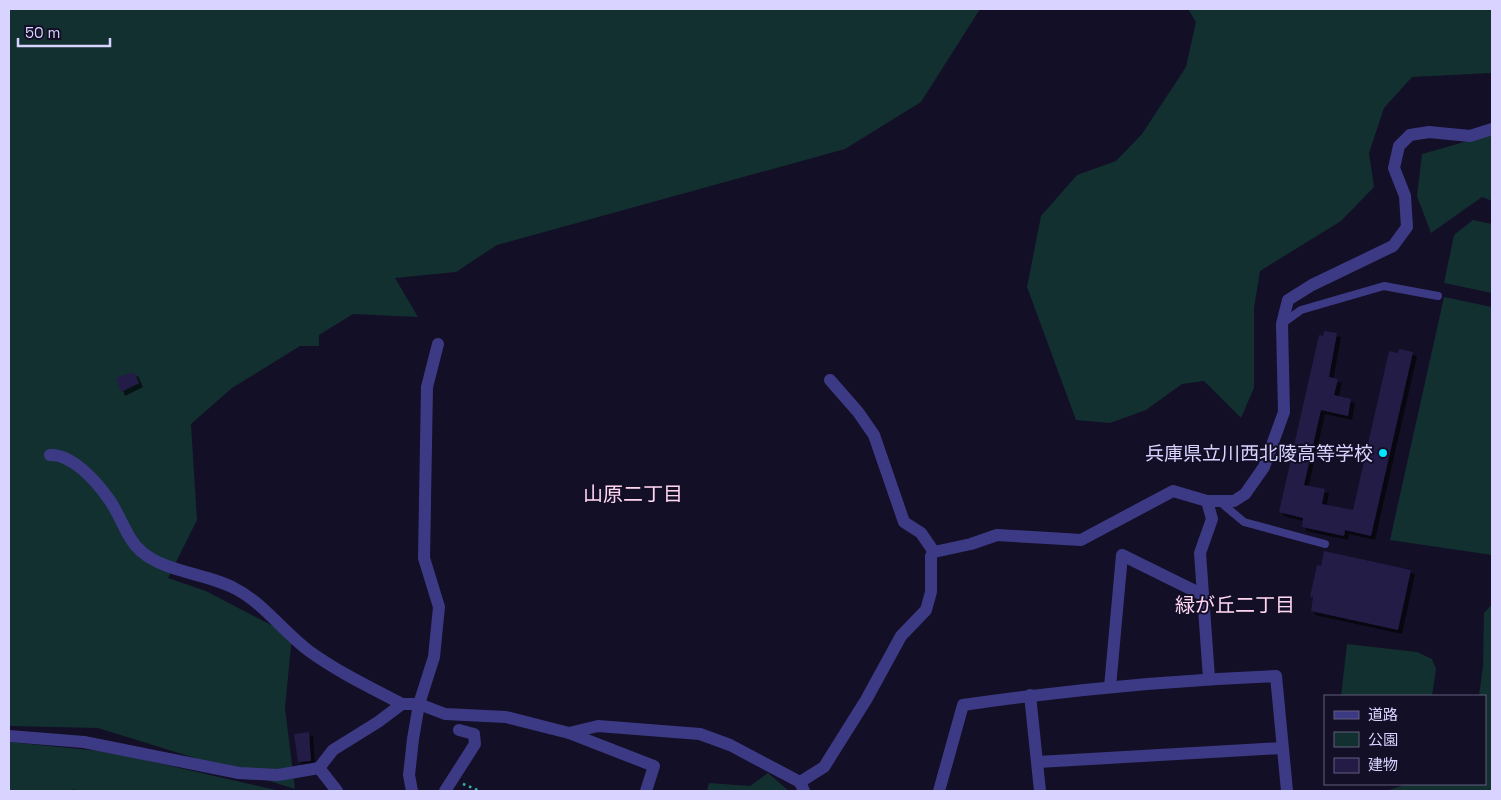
<svg xmlns="http://www.w3.org/2000/svg" width="1501" height="800" viewBox="0 0 1501 800" font-family="'Space Grotesk','Noto Sans JP',sans-serif">
<style>
.green{fill:#12302f}
.building{fill:#241b47;filter:url(#shadow)}
.lines{fill:none;stroke-linecap:round;stroke-linejoin:round}
.path{stroke:#2fb8b0;stroke-width:2.5;stroke-dasharray:2.5 4;stroke-linecap:butt}
.service{stroke:#3d3a85;stroke-width:8}
.minor{stroke:#3d3a85;stroke-width:12}
.tertiary{stroke:#3d3a85;stroke-width:12}
.poi-dot{fill:#00e5ff;stroke:#130f26;stroke-width:2}
.labels{text-anchor:middle;stroke-width:4;stroke-linejoin:round;paint-order:stroke}
.poi-label{font-size:19px;fill:#d9d4ff;stroke:#130f26;text-anchor:end}
.neighbourhood-label{font-size:20px;fill:#ffd6f0;stroke:#130f26}
</style>
<defs>
<filter id="shadow"><feDropShadow dx="4" dy="4" stdDeviation="0" flood-color="#0009"/></filter>
</defs>
<rect width="100%" height="100%" fill="#130f26"/>
<!-- green -->
<g class="green">
<polygon points="9,9 980,9 921,102 845,149 497,245 456,272 395,278 418,317 353,314 319,335 319,346 300,346 232,388 191,424 197,520 168,578 206,591 292,636 285,708 295,789 98,728 9,726"/>
<polygon points="1188,9 1492,9 1492,73 1412,77 1384,108 1369,153 1374,187 1341,221 1260,271 1254,308 1254,388 1241,418 1204,381 1182,384 1146,410 1110,423 1076,420 1027,287 1041,216 1077,175 1116,161 1142,134 1186,67 1196,22"/>
<polygon points="1492,134 1492,201 1482,197 1431,233 1417,196 1422,154"/>
<polygon points="1473,220 1492,224 1492,293 1444,283 1454,235"/>
<polygon points="1444,297 1492,307 1492,555 1390,540"/>
<polygon points="1492,604 1492,791 1386,791 1407,784 1485,784 1485,696 1479,696 1483,666 1484,613"/>
<polygon points="1347,644 1417,652 1432,659 1436,669 1432,696 1341,696"/>
<polygon points="9,742 110,752 280,791 77,791 74,789 71,791 9,791"/>
<polygon points="768,773 789,791 707,791 709,783 750,786"/>
</g>
<!-- building -->
<g class="building">
<polygon points="1324,331 1337,333 1329,377 1338,379 1334,395 1351,399 1348,416 1321,410 1304,485 1325,489 1322,504 1353,510 1389,351 1398,353 1399,349 1413,352 1371,536 1345,530 1344,536 1302,527 1303,518 1279,512 1319,335 1323,336"/>
<polygon points="134,372 139,383 121,392 116,378"/>
<polygon points="1324,551 1411,570 1398,630 1311,611 1313,597 1310,597 1317,565 1321,566"/>
<polygon points="309,732 311,761 298,762 294,734"/>
</g>
<g class="lines">
<!-- path -->
<polyline class="path" points="463,784 480,791"/>
<!-- service -->
<g class="service">
<polyline points="1283,323 1301,310 1384,286 1438,296"/>
<polyline points="1219,501 1244,522 1325,544"/>
</g>
<!-- minor -->
<g class="minor">
<polyline points="830,380 858,412 874,435 904,522 921,533 934,552"/>
<path d="M50,455C72,454 96,481 108,498C121,515 126,539 142,552C165,572 208,574 234,588C264,603 283,632 309,651C338,672 371,688 402,704H419L445,714L506,717L569,733L598,726L700,734L730,745L800,782L824,767L866,700L901,636L926,610L931,592V556L934,552"/>
<polyline points="1207,501 1212,519 1200,553 1209,678"/>
<polyline points="934,552 971,544 997,535 1081,540 1173,491 1207,501 1234,501 1245,494 1264,467 1284,412 1282,324 1288,300 1312,285 1393,246 1407,227 1405,196 1394,168 1399,146 1410,135 1429,132 1470,136 1492,129"/>
<polyline points="1110,687 1122,555 1203,595"/>
<polyline points="1030,695 1040,791"/>
<polyline points="569,733 654,766 646,791"/>
<polyline points="9,736 84,742 239,773 278,775 319,768 333,750 378,722 402,704"/>
<polyline points="1038,762 1282,748"/>
<polyline points="319,768 337,791"/>
<polyline points="412,791 409,775 413,739 419,704 434,657 439,607 424,558 427,387 438,344"/>
<polyline points="445,791 475,744 474,734 459,730"/>
<path d="M939,791L963,705C1067,690 1171,680 1276,676L1287,791"/>
</g>
<!-- tertiary -->
<polyline class="tertiary" points="800,782 804,791"/>
</g>
<!-- markers -->
<circle class="poi-dot" cx="1383" cy="453" r="5"/>
<g class="labels">
<!-- poi labels -->
<g class="poi-label">
<text x="1373" y="460">兵庫県立川西北陵高等学校</text>
</g>
<!-- neighbourhood labels -->
<g class="neighbourhood-label">
<text x="633" y="501">山原二丁目</text>
<text x="1235" y="612">緑が丘二丁目</text>
</g>
</g>
<!-- border -->
<rect width="1501" height="800" fill="none" stroke="#d9d4ff" stroke-width="20"/>
<!-- legend -->
<rect x="1324" y="695" width="162" height="90" fill="#130f26" stroke="#625e7d"/>
<rect x="1334" y="711" width="25" height="8" fill="#3d3a85" stroke="#625e7d"/>
<text x="1368" y="720" font-size="15" fill="#d9d4ff">道路</text>
<rect x="1334" y="732" width="25" height="15" fill="#12302f" stroke="#625e7d"/>
<text x="1368" y="745" font-size="15" fill="#d9d4ff">公園</text>
<rect x="1334" y="758" width="25" height="15" fill="#241b47" stroke="#625e7d"/>
<text x="1368" y="770" font-size="15" fill="#d9d4ff">建物</text>
<!-- scale -->
<path d="M18 38v8h92v-8" fill="none" stroke="#d9d4ff" stroke-width="2.5"/>
<text x="25" y="38" font-size="15" fill="#d9d4ff" stroke="#130f26" stroke-width="4" paint-order="stroke">50 m</text>
</svg>
